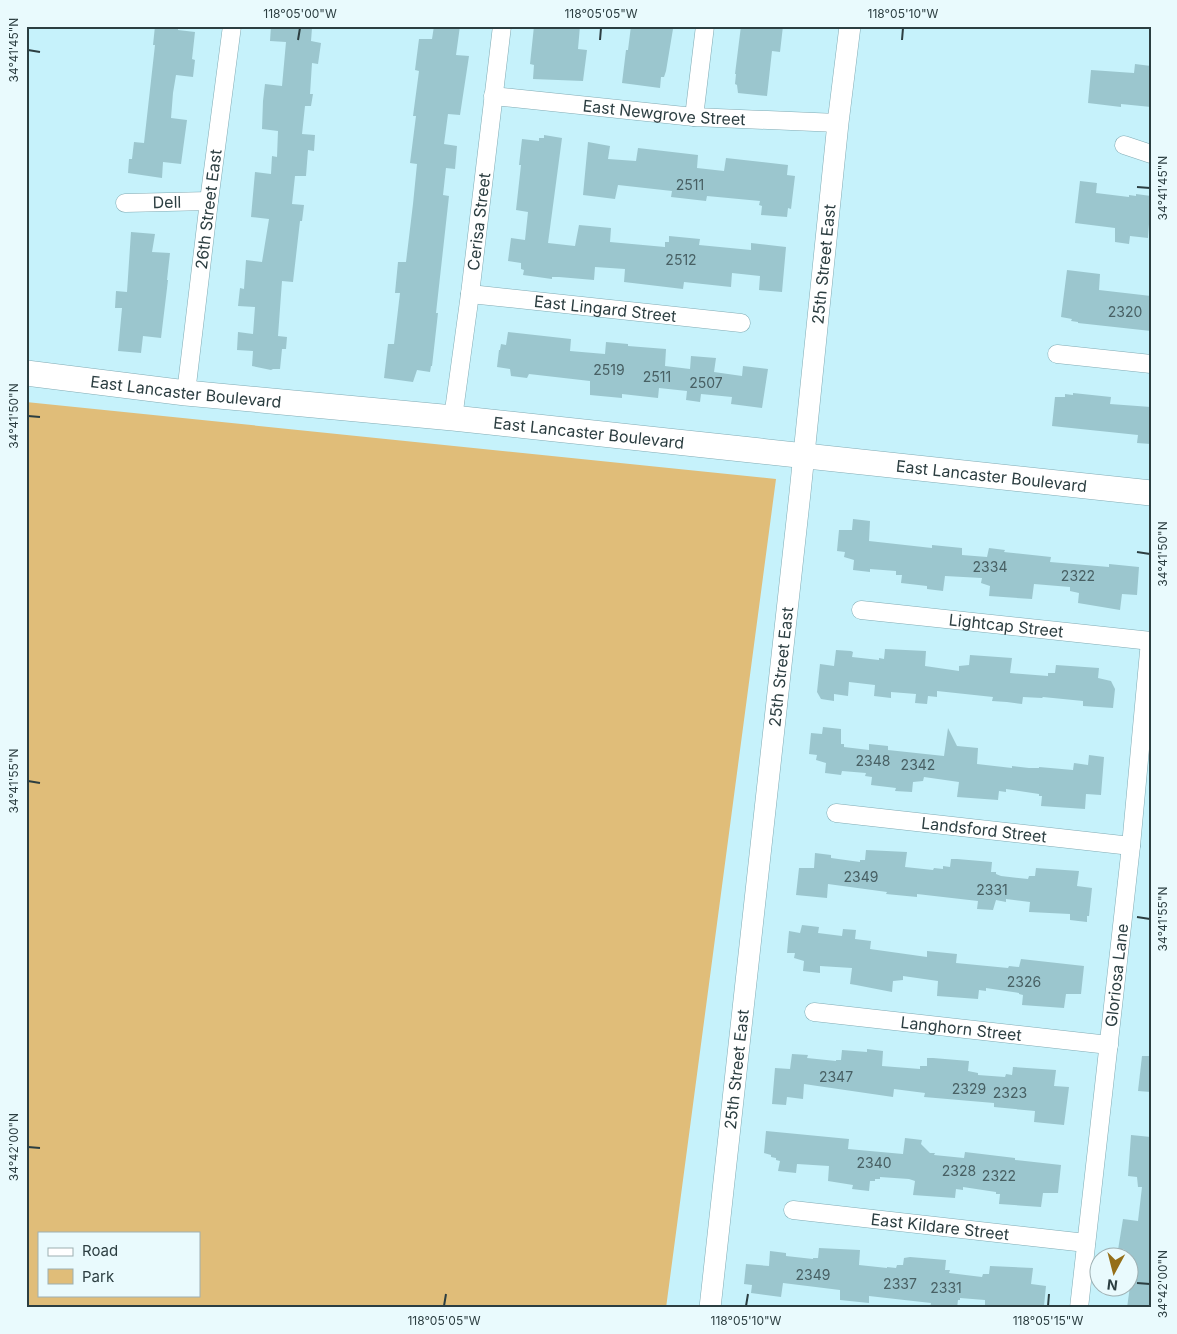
<svg xmlns="http://www.w3.org/2000/svg" width="1177" height="1334" viewBox="0 0 1177 1334" font-family="Inter,sans-serif">
<style>
.green{fill:#e0bd79;fill-rule:evenodd}
.building{fill:#9bc6ce}
.lines{fill:none;stroke-linecap:round;stroke-linejoin:round}
.minor-casing{stroke:#82abb4;stroke-width:19}
.tertiary-casing{stroke:#82abb4;stroke-width:22}
.secondary-casing{stroke:#82abb4;stroke-width:26}
.minor{stroke:#fff;stroke-width:18}
.tertiary{stroke:#fff;stroke-width:21}
.secondary{stroke:#fff;stroke-width:25}
.ticks{fill:none;stroke:#2c3e41;stroke-width:2}
.labels{text-anchor:middle;stroke-width:4;stroke-linejoin:round;paint-order:stroke}
.number-label{font-size:14px;fill:#486064}
.street-label{font-size:16px;fill:#2c3e41;stroke:#e9fafd}
.neatline{fill:none;stroke:#2c3e41;stroke-width:2}
.ticks-label{font-size:12px;text-anchor:middle;fill:#2c3e41}
</style>
<rect width="100%" height="100%" fill="#c6f2fb"/>
<!-- green -->
<path class="green" d="M26,402L776,479L666,1308H26ZM39,1233H199V1295H39Z"/>
<!-- building -->
<g class="building">
<polygon points="155,26 178,26 178,30 195,32 192,59 195,60 193,77 176,75 173,93 171,118 187,120 181,164 163,162 162,178 128,173 129,159 132,159 134,142 144,143 155,45 153,45"/>
<polygon points="271,26 312,28 311,41 321,43 318,64 312,63 310,94 313,94 311,106 305,106 302,134 315,135 314,151 308,150 306,176 295,176 292,204 304,205 302,221 300,221 293,282 282,281 278,336 287,337 286,349 282,349 280,369 273,369 271,370 252,366 253,351 237,350 238,332 253,334 255,307 238,306 240,288 244,289 246,260 262,262 269,219 251,217 255,172 271,174 272,156 277,157 278,131 262,129 263,101 265,84 282,86 286,42 270,41"/>
<polygon points="434,26 460,26 456,55 469,56 460,115 448,114 444,144 457,146 455,169 446,168 443,195 449,196 436,313 438,313 432,366 431,366 430,372 417,370 413,382 384,378 388,344 394,344 400,293 395,293 398,262 406,262 413,204 417,164 410,163 416,116 413,116 419,71 415,70 419,39 432,39"/>
<polygon points="534,26 580,26 578,49 587,50 583,81 533,79 534,65 530,64"/>
<polygon points="631,26 660,26 660,28 673,29 666,71 664,77 661,77 660,88 622,83 626,50 628,50"/>
<polygon points="741,26 783,26 780,52 772,51 767,96 738,93 737,85 735,84 736,74 735,74"/>
<polygon points="1135,64 1151,66 1151,107 1121,104 1121,107 1088,103 1091,70 1134,73"/>
<polygon points="544,135 562,138 548,243 575,246 579,225 611,228 610,242 665,247 665,242 669,242 669,236 700,239 699,245 751,250 751,243 786,247 782,292 759,290 760,276 732,273 731,287 684,282 683,289 624,282 625,269 595,267 594,280 559,277 552,277 552,279 523,275 524,270 521,269 521,263 508,261 511,238 525,240 528,212 516,210 521,165 519,165 522,139 539,141 539,138 544,138"/>
<polygon points="588,142 610,146 608,159 636,161 638,148 698,155 697,168 724,171 726,158 788,165 787,175 795,176 791,209 788,208 787,217 761,215 762,206 759,205 760,201 707,196 706,201 671,197 672,191 618,185 615,199 583,195"/>
<polygon points="1080,181 1097,183 1096,193 1129,197 1129,195 1136,196 1136,194 1151,196 1148,238 1130,236 1129,244 1115,242 1115,228 1075,223"/>
<polygon points="131,232 155,234 152,252 170,253 167,280 168,280 161,338 143,336 141,353 118,351 122,308 115,308 116,291 127,292"/>
<polygon points="1067,270 1100,274 1099,290 1151,296 1151,331 1078,323 1078,322 1071,321 1072,319 1061,317"/>
<polygon points="508,332 571,339 570,351 605,354 606,342 628,344 628,346 666,349 665,366 690,369 691,356 716,358 714,372 742,376 743,366 768,369 762,408 731,404 732,397 701,394 700,402 686,400 687,391 659,388 658,398 622,394 622,398 590,395 590,381 529,374 527,378 511,376 510,369 497,367 499,350 500,350 501,344 506,345"/>
<polygon points="1073,393 1111,397 1110,404 1151,407 1151,444 1137,443 1138,435 1052,426 1055,397 1065,397 1065,394 1073,395"/>
<polygon points="853,519 870,521 869,541 932,548 932,545 962,548 962,555 987,557 989,548 1005,550 1004,552 1051,557 1050,562 1109,567 1109,564 1139,567 1137,595 1122,594 1120,610 1078,603 1079,593 1070,591 1070,587 1034,584 1032,599 989,596 990,586 981,583 982,578 945,576 943,591 927,589 927,586 901,583 902,575 896,575 896,571 870,569 870,572 853,570 854,560 844,557 845,552 837,551 839,530 852,530"/>
<polygon points="885,649 926,651 925,666 959,671 959,666 969,665 970,655 1012,658 1010,673 1048,676 1048,673 1055,673 1056,665 1099,668 1098,678 1111,681 1115,689 1113,708 1083,706 1083,701 1043,697 1042,698 1023,697 1022,704 1007,702 992,701 993,697 937,691 937,697 928,696 927,704 915,703 916,694 891,692 891,698 874,696 875,685 849,682 848,696 834,694 834,701 821,699 817,692 820,664 834,666 836,650 851,651 853,652 852,657 879,660 879,658 884,659"/>
<polygon points="823,727 841,729 841,744 844,744 844,747 869,750 869,744 888,746 888,750 944,756 948,728 957,746 978,748 977,764 1012,768 1012,766 1029,768 1039,768 1039,767 1073,770 1074,763 1088,765 1089,755 1104,757 1101,795 1086,794 1085,809 1041,806 1042,796 1039,796 1039,794 1006,789 1006,792 999,791 998,800 957,797 959,782 924,777 923,781 913,782 912,792 895,791 896,788 871,785 872,777 865,776 866,773 842,771 841,775 825,773 826,763 816,760 817,755 809,754 811,733 822,734"/>
<polygon points="866,850 907,852 905,867 933,870 934,868 943,869 943,866 950,867 951,859 957,859 992,862 991,872 996,872 996,874 1001,876 1028,879 1029,876 1035,876 1036,868 1079,871 1077,886 1092,888 1089,916 1087,916 1087,922 1070,920 1070,914 1029,912 1030,902 1006,899 1006,902 996,900 993,910 977,909 978,901 917,894 917,897 886,894 887,892 828,884 827,898 796,895 799,868 814,868 815,853 831,855 831,858 860,862 860,860 865,860"/>
<polygon points="802,925 819,927 818,933 842,936 843,929 856,930 855,939 871,941 870,949 927,957 927,951 957,954 956,963 1008,968 1009,966 1019,967 1021,959 1084,966 1081,994 1066,994 1064,1008 1022,1005 1023,995 1019,994 1019,993 986,988 986,991 979,990 978,999 937,996 938,981 903,976 903,980 893,981 892,992 856,985 850,984 852,968 820,966 820,973 803,971 804,961 794,958 795,953 787,953 789,931 800,933"/>
<polygon points="867,1049 883,1051 882,1066 920,1069 920,1066 927,1066 927,1058 933,1058 969,1061 968,1071 978,1073 978,1075 1005,1077 1006,1074 1012,1075 1013,1067 1056,1070 1054,1086 1069,1087 1064,1125 1034,1122 1035,1111 994,1107 994,1103 924,1097 925,1093 894,1089 893,1097 804,1084 803,1099 787,1097 786,1105 772,1104 775,1068 790,1069 792,1054 808,1055 807,1058 836,1061 836,1060 841,1060 842,1050 867,1052"/>
<polygon points="1142,1056 1151,1056 1151,1092 1138,1091"/>
<polygon points="766,1131 849,1139 848,1149 903,1154 905,1138 922,1140 921,1144 930,1153 935,1153 934,1155 964,1158 965,1152 1015,1158 1015,1160 1061,1165 1058,1193 1043,1193 1041,1207 999,1204 1000,1194 996,1194 996,1192 963,1187 963,1190 956,1189 955,1198 913,1195 915,1181 909,1179 880,1177 880,1179 875,1179 875,1181 870,1181 869,1191 852,1189 853,1185 828,1181 829,1166 797,1164 796,1173 778,1171 780,1161 776,1160 776,1158 771,1157 771,1155 764,1153"/>
<polygon points="1131,1135 1151,1137 1151,1308 1127,1308 1130,1286 1130,1256 1117,1256 1123,1219 1138,1221 1142,1187 1138,1187 1137,1177 1128,1176"/>
<polygon points="819,1248 860,1250 859,1265 887,1268 887,1267 896,1268 897,1265 903,1265 904,1258 910,1257 946,1260 945,1270 950,1270 949,1273 982,1277 983,1274 989,1274 990,1266 1033,1268 1031,1284 1046,1286 1044,1306 1043,1308 985,1308 985,1300 960,1298 960,1300 958,1300 957,1308 930,1308 931,1303 869,1296 869,1303 840,1300 840,1290 783,1283 781,1297 751,1293 752,1285 744,1284 746,1264 769,1266 770,1251 786,1253 786,1256 813,1259 813,1258 818,1258"/>
</g>
<g class="lines">
<!-- minor casing -->
<g class="minor-casing">
<g id="minor">
<path id="s1" d="M493,96L694,117L838,123"/>
<polyline points="694,117 705,26"/>
<polyline points="1124,145 1151,154"/>
<path id="s2" d="M125,203L209,201"/>
<path id="s3" d="M470,294L741,323"/>
<polyline points="1057,354 1151,364"/>
<path id="s4" d="M186,393L209,201L232,26"/>
<path id="s5" d="M453,418L470,294L502,26"/>
<path id="s6" d="M861,610L1151,641"/>
<path id="s7" d="M836,813L1131,846"/>
<path id="s8" d="M814,1012L1109,1045"/>
<path id="s9" d="M793,1210L1086,1243"/>
<path id="s10" d="M1079,1308L1131,846L1150,641"/>
</g>
</g>
<!-- tertiary casing -->
<g class="tertiary-casing">
<g id="tertiary">
<path id="s11" d="M710,1308L800,493L838,123L850,26"/>
</g>
</g>
<!-- secondary casing -->
<g class="secondary-casing">
<g id="secondary">
<path id="s12" d="M26,373L186,393L453,418L1151,493"/>
</g>
</g>
<!-- minor -->
<use href="#minor" class="minor"/>
<!-- tertiary -->
<use href="#tertiary" class="tertiary"/>
<!-- secondary -->
<use href="#secondary" class="secondary"/>
</g>
<!-- ticks -->
<path class="ticks" d="M298,40L300,28M600,40L601,28M902,40L903,28M28,50L40,52M1137,187L1150,188M28,416L40,417M1137,552L1150,554M28,781L40,783M1137,917L1150,919M28,1147L40,1148M1137,1283L1150,1284M444,1306L446,1294M746,1306L748,1294M1048,1306L1049,1294"/>
<g class="labels">
<!-- number labels -->
<g class="number-label">
<text x="690" y="190">2511</text>
<text x="681" y="265">2512</text>
<text x="1125" y="317">2320</text>
<text x="609" y="375">2519</text>
<text x="657" y="382">2511</text>
<text x="706" y="388">2507</text>
<text x="990" y="572">2334</text>
<text x="1078" y="581">2322</text>
<text x="873" y="766">2348</text>
<text x="918" y="770">2342</text>
<text x="861" y="882">2349</text>
<text x="992" y="895">2331</text>
<text x="1024" y="987">2326</text>
<text x="836" y="1082">2347</text>
<text x="969" y="1094">2329</text>
<text x="1010" y="1098">2323</text>
<text x="874" y="1168">2340</text>
<text x="959" y="1176">2328</text>
<text x="999" y="1181">2322</text>
<text x="813" y="1280">2349</text>
<text x="900" y="1289">2337</text>
<text x="946" y="1293">2331</text>
</g>
<!-- street labels -->
<g class="street-label">
<text dy="6" stroke="none"><textPath href="#s1" startOffset="172">East Newgrove Street</textPath></text>
<text dy="6" stroke="none"><textPath href="#s2" startOffset="42">Dell</textPath></text>
<text dy="6" stroke="none"><textPath href="#s4" startOffset="185">26th Street East</textPath></text>
<text dy="6" stroke="none"><textPath href="#s5" startOffset="198">Cerisa Street</textPath></text>
<text dy="6" stroke="none"><textPath href="#s11" startOffset="1050">25th Street East</textPath></text>
<text dy="6" stroke="none"><textPath href="#s3" startOffset="136">East Lingard Street</textPath></text>
<text dy="6" stroke="none"><textPath href="#s12" startOffset="161">East Lancaster Boulevard</textPath></text>
<text dy="6" stroke="none"><textPath href="#s12" startOffset="566">East Lancaster Boulevard</textPath></text>
<text dy="6" stroke="none"><textPath href="#s12" startOffset="971">East Lancaster Boulevard</textPath></text>
<text dy="6" stroke="none"><textPath href="#s6" startOffset="146">Lightcap Street</textPath></text>
<text dy="6" stroke="none"><textPath href="#s11" startOffset="645">25th Street East</textPath></text>
<text dy="6" stroke="none"><textPath href="#s7" startOffset="149">Landsford Street</textPath></text>
<text dy="6" stroke="none"><textPath href="#s10" startOffset="335">Gloriosa Lane</textPath></text>
<text dy="6" stroke="none"><textPath href="#s8" startOffset="148">Langhorn Street</textPath></text>
<text dy="6" stroke="none"><textPath href="#s11" startOffset="240">25th Street East</textPath></text>
<text dy="6" stroke="none"><textPath href="#s9" startOffset="148">East Kildare Street</textPath></text>
</g>
</g>
<!-- border -->
<rect width="1177" height="1334" fill="none" stroke="#e9fafd" stroke-width="55"/>
<!-- legend -->
<rect x="38" y="1232" width="162" height="65" fill="#e9fafd" stroke="#9dafb2"/>
<rect x="48" y="1248" width="25" height="8" fill="#ffffff" stroke="#9dafb2"/>
<text x="82" y="1256" font-size="15" fill="#2c3e41">Road</text>
<rect x="48" y="1269" width="25" height="15" fill="#e0bd79" stroke="#9dafb2"/>
<text x="82" y="1282" font-size="15" fill="#2c3e41">Park</text>
<!-- north arrow -->
<g transform="translate(1114 1272) rotate(187)"><circle r="24" fill="#e9fafd" stroke="#9dafb2"/>
<path d="M0-4L9 19L0 12L-9 19Z" fill="#956f18"/>
<text y="-8" font-size="14" font-weight="bold" text-anchor="middle" fill="#2c3e41">N</text>
</g>
<rect x="28" y="28" width="1122" height="1278" class="neatline"/>
<g class="ticks-label">
<text x="300" y="18">118°05'00"W</text>
<text x="601" y="18">118°05'05"W</text>
<text x="903" y="18">118°05'10"W</text>
<text transform="translate(14 50) rotate(-90)" y="4">34°41'45"N</text>
<text transform="translate(1163 188) rotate(-90)" y="4">34°41'45"N</text>
<text transform="translate(14 416) rotate(-90)" y="4">34°41'50"N</text>
<text transform="translate(1163 554) rotate(-90)" y="4">34°41'50"N</text>
<text transform="translate(14 781) rotate(-90)" y="4">34°41'55"N</text>
<text transform="translate(1163 919) rotate(-90)" y="4">34°41'55"N</text>
<text transform="translate(14 1147) rotate(-90)" y="4">34°42'00"N</text>
<text transform="translate(1163 1284) rotate(-90)" y="4">34°42'00"N</text>
<text x="444" y="1325">118°05'05"W</text>
<text x="746" y="1325">118°05'10"W</text>
<text x="1048" y="1325">118°05'15"W</text>
</g>
</svg>
